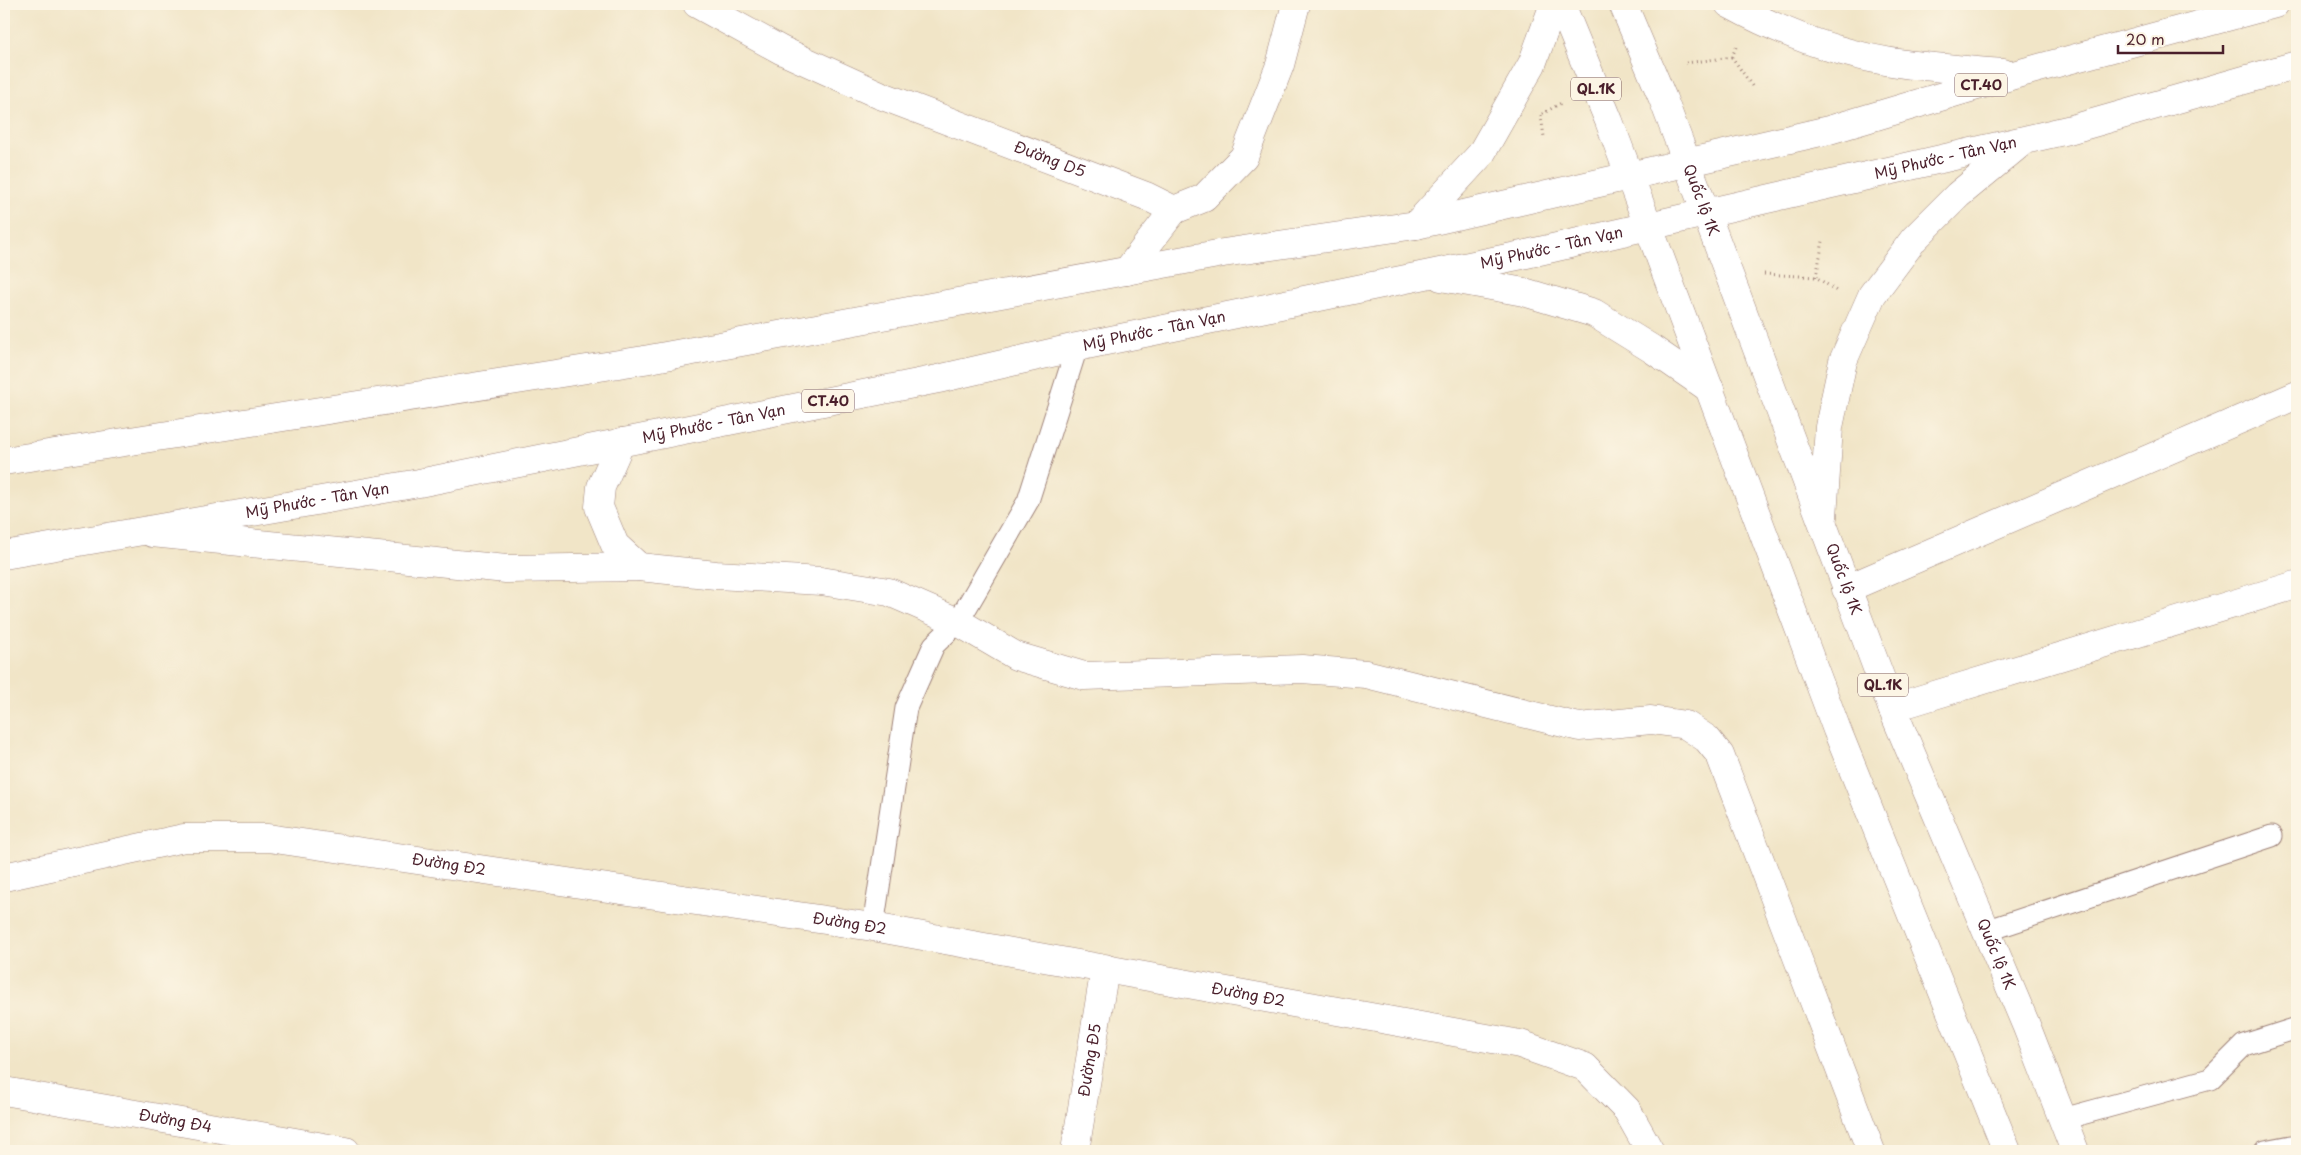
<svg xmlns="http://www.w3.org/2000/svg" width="2301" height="1155" viewBox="0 0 2301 1155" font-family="'Playpen Sans',sans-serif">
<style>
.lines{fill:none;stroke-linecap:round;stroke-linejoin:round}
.service-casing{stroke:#9e8279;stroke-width:23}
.minor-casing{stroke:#9e8279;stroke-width:29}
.primary-casing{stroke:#9e8279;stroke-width:29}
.path{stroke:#9e8279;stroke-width:3;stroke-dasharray:1 4;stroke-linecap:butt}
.service{stroke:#fff;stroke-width:21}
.minor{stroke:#fff;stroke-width:28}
.primary{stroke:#fff;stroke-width:28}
.labels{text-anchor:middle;stroke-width:4;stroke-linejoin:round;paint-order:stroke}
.shield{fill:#fcf5e5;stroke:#7f5f63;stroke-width:1}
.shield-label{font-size:14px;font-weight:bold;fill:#4a1f2b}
.street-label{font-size:15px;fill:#4a1f2b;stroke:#fcf5e5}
</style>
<rect width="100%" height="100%" fill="#fcf5e5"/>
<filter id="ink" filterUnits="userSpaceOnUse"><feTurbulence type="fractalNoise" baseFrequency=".02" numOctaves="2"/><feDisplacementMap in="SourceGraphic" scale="10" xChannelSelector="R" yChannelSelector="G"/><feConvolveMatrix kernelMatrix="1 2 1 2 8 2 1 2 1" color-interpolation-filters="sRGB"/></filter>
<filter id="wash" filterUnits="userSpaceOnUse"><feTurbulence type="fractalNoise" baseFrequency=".0096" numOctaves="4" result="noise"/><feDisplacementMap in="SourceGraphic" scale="20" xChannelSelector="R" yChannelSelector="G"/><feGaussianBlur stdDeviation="1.12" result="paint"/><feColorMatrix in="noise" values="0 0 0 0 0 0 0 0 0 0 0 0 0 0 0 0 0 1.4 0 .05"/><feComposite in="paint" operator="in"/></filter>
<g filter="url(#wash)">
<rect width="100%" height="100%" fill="#f1e5c7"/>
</g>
<g filter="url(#ink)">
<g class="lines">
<!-- service casing -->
<g class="service-casing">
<g id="service">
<polyline points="873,927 906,708 934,645 958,622 1028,501 1077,347"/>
<polyline points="1986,931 2272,836"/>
<polyline points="2063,1119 2210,1079 2244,1045 2297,1028"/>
<polyline points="2265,1151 2297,1145"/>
</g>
</g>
<!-- minor casing -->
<g class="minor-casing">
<g id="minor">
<path id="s1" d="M697,4L781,50L880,95L1146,196L1174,210L1204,198L1244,157L1280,65L1296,4"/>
<polyline points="1127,271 1174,210"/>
<polyline points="152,533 506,569 639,567 716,575 821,581 889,592 958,622 1016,656 1084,676 1302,669 1366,674 1579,727 1651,720 1686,725 1707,739 1720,755 1871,1151"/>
<polyline points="1846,589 2297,395"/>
<polyline points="1892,708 2296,585"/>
<path id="s2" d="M4,877L184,838H268L873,927L1520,1044L1585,1067L1627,1110L1650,1151"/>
<path id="s3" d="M4,1091L346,1151"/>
<path id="s4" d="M1075,1151L1105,968"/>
</g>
</g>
<!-- primary casing -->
<g class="primary-casing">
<g id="primary">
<polyline points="1561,4 1609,121 1837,730 2007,1151"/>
<path id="s5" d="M1623,4L1663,99L1892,708L2026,1025L2075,1151"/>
<path d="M1729,4C1782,33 1844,56 1905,64C1937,68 1971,70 2003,73"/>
<polyline points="1416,225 1481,154 1532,64 1554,4"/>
<polyline points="1441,277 1524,292 1594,313 1652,349 1710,389"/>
<polyline points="621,442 601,487 599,507 615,545 639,567"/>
<polyline points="4,461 644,360 1223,253 1416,225 1829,130 2017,74 2275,4"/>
<polyline points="1823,517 1829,427 1843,361 1872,295 1914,239 1958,195 2022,142"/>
<path id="s6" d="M4,555L419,483L938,379L1077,347L1522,255L2072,129L2297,65"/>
</g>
</g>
<!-- path -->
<g class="path">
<polyline points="1736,47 1732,57 1752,86"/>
<polyline points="1686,63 1732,57"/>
<polyline points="1542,114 1561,103"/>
<polyline points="1541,115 1544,137"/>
<polyline points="1764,274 1816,277 1838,292"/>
<polyline points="1816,277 1823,241"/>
</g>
<!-- service -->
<use href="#service" class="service"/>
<!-- minor -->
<use href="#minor" class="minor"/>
<!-- primary -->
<use href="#primary" class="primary"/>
</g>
</g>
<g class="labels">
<!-- shield labels -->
<g class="shield">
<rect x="1955" y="73.5" width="52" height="23" rx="4"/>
<rect x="1571" y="77.5" width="50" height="23" rx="4"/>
<rect x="802" y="389.5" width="52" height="23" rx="4"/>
<rect x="1858" y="673.5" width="50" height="23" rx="4"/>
</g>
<g class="shield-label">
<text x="1981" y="90">CT.40</text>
<text x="1596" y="94">QL.1K</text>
<text x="828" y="406">CT.40</text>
<text x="1883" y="690">QL.1K</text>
</g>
<!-- street labels -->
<g class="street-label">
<text dy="5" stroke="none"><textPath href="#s6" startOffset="1982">Mỹ Phước - Tân Vạn</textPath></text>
<text dy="5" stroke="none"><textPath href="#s1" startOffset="386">Đường D5</textPath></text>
<text dy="5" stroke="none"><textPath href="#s5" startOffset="211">Quốc lộ 1K</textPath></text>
<text dy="5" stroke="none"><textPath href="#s6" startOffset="1578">Mỹ Phước - Tân Vạn</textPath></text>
<text dy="5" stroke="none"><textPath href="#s6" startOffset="1172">Mỹ Phước - Tân Vạn</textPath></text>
<text dy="5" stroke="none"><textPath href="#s6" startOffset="722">Mỹ Phước - Tân Vạn</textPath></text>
<text dy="5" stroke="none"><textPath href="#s6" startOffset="318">Mỹ Phước - Tân Vạn</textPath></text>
<text dy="5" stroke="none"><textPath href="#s5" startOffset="616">Quốc lộ 1K</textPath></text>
<text dy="5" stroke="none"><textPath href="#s2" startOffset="451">Đường Đ2</textPath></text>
<text dy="5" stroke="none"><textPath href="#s2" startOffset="856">Đường Đ2</textPath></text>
<text dy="5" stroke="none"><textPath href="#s5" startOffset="1021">Quốc lộ 1K</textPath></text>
<text dy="5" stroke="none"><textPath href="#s2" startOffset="1261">Đường Đ2</textPath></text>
<text dy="5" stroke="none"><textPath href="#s4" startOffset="92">Đường Đ5</textPath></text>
<text dy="5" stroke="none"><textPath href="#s3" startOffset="174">Đường Đ4</textPath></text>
</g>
</g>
<!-- margin -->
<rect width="2301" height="1155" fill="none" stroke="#fcf5e5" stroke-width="20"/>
<!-- scale -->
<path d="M2118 45v8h105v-8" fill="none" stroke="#4a1f2b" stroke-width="2.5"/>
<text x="2126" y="45" font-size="15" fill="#4a1f2b" stroke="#fcf5e5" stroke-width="4" paint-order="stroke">20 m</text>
</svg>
